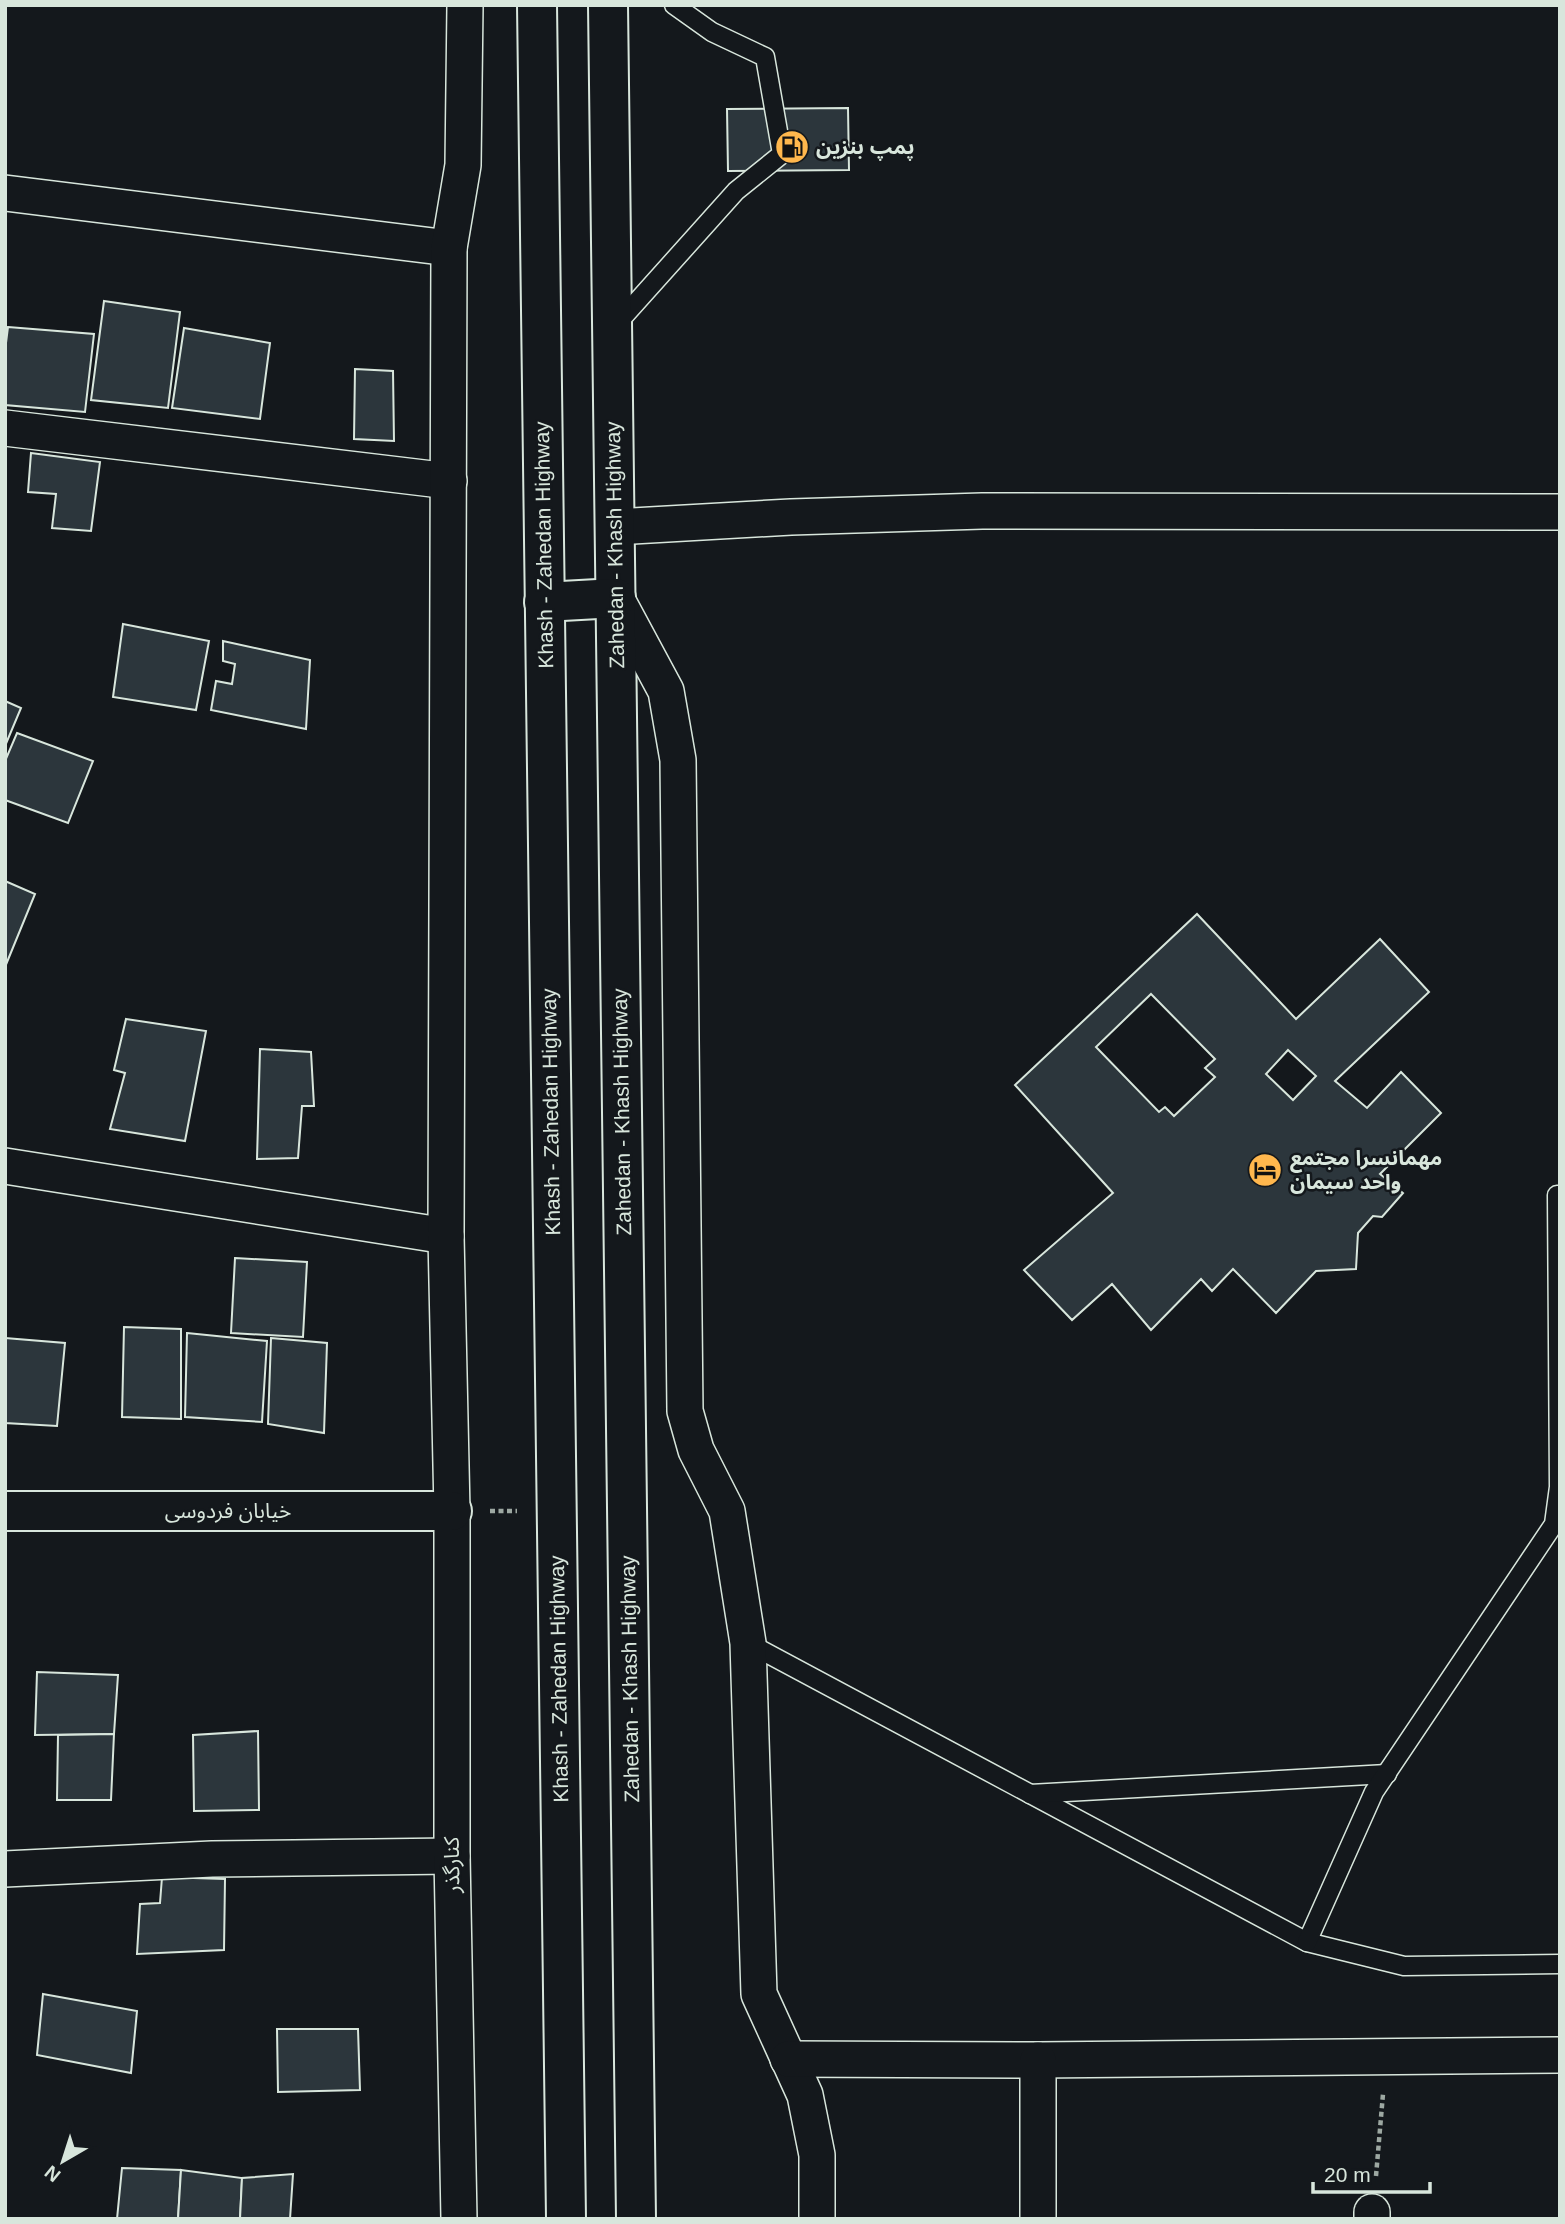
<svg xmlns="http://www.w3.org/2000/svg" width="1565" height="2224" viewBox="0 0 1565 2224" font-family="Helvetica,'Noto Sans Arabic',sans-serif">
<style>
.building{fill:#2c363c;stroke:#d8e6dc;stroke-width:2;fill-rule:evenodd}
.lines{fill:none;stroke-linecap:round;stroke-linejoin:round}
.service-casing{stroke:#d8e6dc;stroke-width:21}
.minor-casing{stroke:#d8e6dc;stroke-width:38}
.tertiary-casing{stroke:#d8e6dc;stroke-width:42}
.trunk-casing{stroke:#d8e6dc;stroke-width:42}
.path{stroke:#9da8a2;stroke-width:4.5;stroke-dasharray:5 3.5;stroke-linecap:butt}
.service{stroke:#14181c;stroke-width:18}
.minor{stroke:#14181c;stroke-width:35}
.tertiary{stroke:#14181c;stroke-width:38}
.trunk{stroke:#14181c;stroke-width:38}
.labels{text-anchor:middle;stroke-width:5;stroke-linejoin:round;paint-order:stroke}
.poi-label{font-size:21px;font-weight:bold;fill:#d8e6dc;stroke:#14181c;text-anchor:start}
.street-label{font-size:21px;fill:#d8e6dc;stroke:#14181c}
</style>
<rect width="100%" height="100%" fill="#14181c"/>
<!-- building -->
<g class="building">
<polygon points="848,108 849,170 728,171 727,109"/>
<polygon points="104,301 180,312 168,408 91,400"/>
<polygon points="8,327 94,334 85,412 5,405 5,351"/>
<polygon points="184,328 270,343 260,419 172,408"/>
<polygon points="355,369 393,371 394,441 354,439"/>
<polygon points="31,453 100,462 91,531 52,528 56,494 28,492"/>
<polygon points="123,624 209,641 196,710 113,697"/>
<polygon points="223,641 310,660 306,729 211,710 216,681 232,684 235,664 223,661"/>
<polygon points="5,701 21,708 5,746"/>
<polygon points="17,733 93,761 68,823 5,800 5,761"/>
<polygon points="5,881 35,894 5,967"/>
<path d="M1197,914L1296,1019L1380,939L1429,992L1335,1081L1367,1108L1401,1072L1441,1113L1380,1174L1403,1193L1382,1217L1373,1216L1358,1233L1356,1269L1316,1271L1276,1313L1233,1269L1212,1291L1201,1279L1151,1330L1112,1284L1072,1320L1024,1270L1113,1193L1015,1085ZM1151,994L1215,1059L1205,1068L1215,1077L1174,1116L1165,1107L1159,1112L1096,1047ZM1288,1050L1316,1076L1293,1100L1266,1074Z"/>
<polygon points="126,1019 206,1031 185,1141 110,1129 125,1073 114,1070"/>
<polygon points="260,1049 311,1052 314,1106 302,1106 298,1158 257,1159"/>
<polygon points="235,1258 307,1262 303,1337 231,1333"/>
<polygon points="124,1327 181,1329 181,1419 122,1417"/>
<polygon points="187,1333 267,1341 262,1422 185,1417"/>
<polygon points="5,1338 65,1343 57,1426 5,1423"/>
<polygon points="271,1338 327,1343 324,1433 268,1424"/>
<polygon points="37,1672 118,1675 114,1734 35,1735"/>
<polygon points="258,1731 259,1810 194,1811 193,1735"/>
<polygon points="114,1734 111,1800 57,1800 58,1735"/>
<polygon points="162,1877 225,1879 224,1950 137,1954 140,1904 160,1903"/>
<polygon points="43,1994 137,2011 131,2073 37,2055"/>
<polygon points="277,2029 358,2029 360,2090 278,2092"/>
<polygon points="122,2168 181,2170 178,2219 117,2219"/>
<polygon points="181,2170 242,2178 240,2219 178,2219"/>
<polygon points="293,2174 290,2219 240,2219 242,2178"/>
</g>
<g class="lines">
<!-- service casing -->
<g class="service-casing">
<g id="service">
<polyline points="615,326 736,191 782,154 765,57 712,32 674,5"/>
<polyline points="748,1643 1307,1942 1404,1966 1560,1964"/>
<polyline points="1030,1794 1387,1774"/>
<polyline points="1307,1942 1374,1792 1554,1524 1559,1487 1557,1195 1560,1195"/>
</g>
</g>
<!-- minor casing -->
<g class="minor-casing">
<g id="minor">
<polyline points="5,193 449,248"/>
<polyline points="5,428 449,481"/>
<polyline points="615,527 791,517 982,511 1560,512"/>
<polyline points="616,598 666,691 678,760 685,1411 696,1450 727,1511 748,1643 759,1994 805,2095 817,2155 817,2219"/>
<polyline points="5,1166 446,1236"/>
<polyline points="5,1869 212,1859 452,1856"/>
<polyline points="788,2059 1038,2060 1560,2055"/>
<polyline points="1038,2060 1038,2219"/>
<polyline points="1372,2212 1372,2219"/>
<polyline points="459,2219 452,1856 452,1511 446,1236 449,248 463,165 465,5"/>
</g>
</g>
<!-- tertiary casing -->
<g class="tertiary-casing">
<polyline id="tertiary" points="5,1511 452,1511"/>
</g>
<!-- trunk casing -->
<g class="trunk-casing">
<g id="trunk">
<polyline points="537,5 566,2219"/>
<polyline points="608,5 636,2219"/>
<polyline points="544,602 616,598"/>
</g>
</g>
<!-- path -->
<g class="path">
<polyline points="490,1511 517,1511"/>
<polyline points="1376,2176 1383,2094"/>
</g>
<!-- service -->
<use href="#service" class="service"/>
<!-- minor -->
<use href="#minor" class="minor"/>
<!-- tertiary -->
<use href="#tertiary" class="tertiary"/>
<!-- trunk -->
<use href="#trunk" class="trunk"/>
</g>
<!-- icons -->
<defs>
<g id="fuel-disc" transform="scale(1.75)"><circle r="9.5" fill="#ffb74d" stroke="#14181c"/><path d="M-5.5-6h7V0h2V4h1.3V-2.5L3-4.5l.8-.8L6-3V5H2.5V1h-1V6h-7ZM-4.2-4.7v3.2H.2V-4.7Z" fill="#111"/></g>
<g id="hotel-disc" transform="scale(1.75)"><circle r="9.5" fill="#ffb74d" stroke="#14181c"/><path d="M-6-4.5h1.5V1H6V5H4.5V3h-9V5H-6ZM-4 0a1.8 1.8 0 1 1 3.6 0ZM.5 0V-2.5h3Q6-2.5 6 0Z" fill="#111"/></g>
</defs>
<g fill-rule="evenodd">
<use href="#fuel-disc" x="792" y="147"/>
<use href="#hotel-disc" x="1265" y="1170"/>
</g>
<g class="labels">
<!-- poi labels -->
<g class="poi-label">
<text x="816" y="154">پمپ بنزین</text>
<text x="1290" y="1165">مهمانسرا مجتمع<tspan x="1290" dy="24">واحد سیمان</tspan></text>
</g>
<!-- street labels -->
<g class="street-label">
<text transform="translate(544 545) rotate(-91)" y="7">Khash - Zahedan Highway</text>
<text transform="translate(615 545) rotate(-91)" y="7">Zahedan - Khash Highway</text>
<text transform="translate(551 1112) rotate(-91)" y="7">Khash - Zahedan Highway</text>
<text transform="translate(622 1112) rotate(-91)" y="7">Zahedan - Khash Highway</text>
<text x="228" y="1518">خیابان فردوسی</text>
<text transform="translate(559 1679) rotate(-91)" y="7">Khash - Zahedan Highway</text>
<text transform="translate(630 1679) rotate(-91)" y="7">Zahedan - Khash Highway</text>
<text transform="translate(452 1865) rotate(-91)" y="7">کنارگذر</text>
</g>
</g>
<!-- border -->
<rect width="1565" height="2224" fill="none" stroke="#d8e6dc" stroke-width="14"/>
<!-- north arrow -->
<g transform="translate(63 2161) rotate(219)" stroke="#14181c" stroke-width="5" paint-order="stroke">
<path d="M0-5L12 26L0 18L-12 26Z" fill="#d8e6dc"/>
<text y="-10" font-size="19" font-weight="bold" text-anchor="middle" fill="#d8e6dc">N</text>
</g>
<!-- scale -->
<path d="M1313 2182v10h117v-10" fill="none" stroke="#d8e6dc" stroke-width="3.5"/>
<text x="1324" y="2182" font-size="21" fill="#d8e6dc" stroke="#14181c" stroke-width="5" paint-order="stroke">20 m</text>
</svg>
